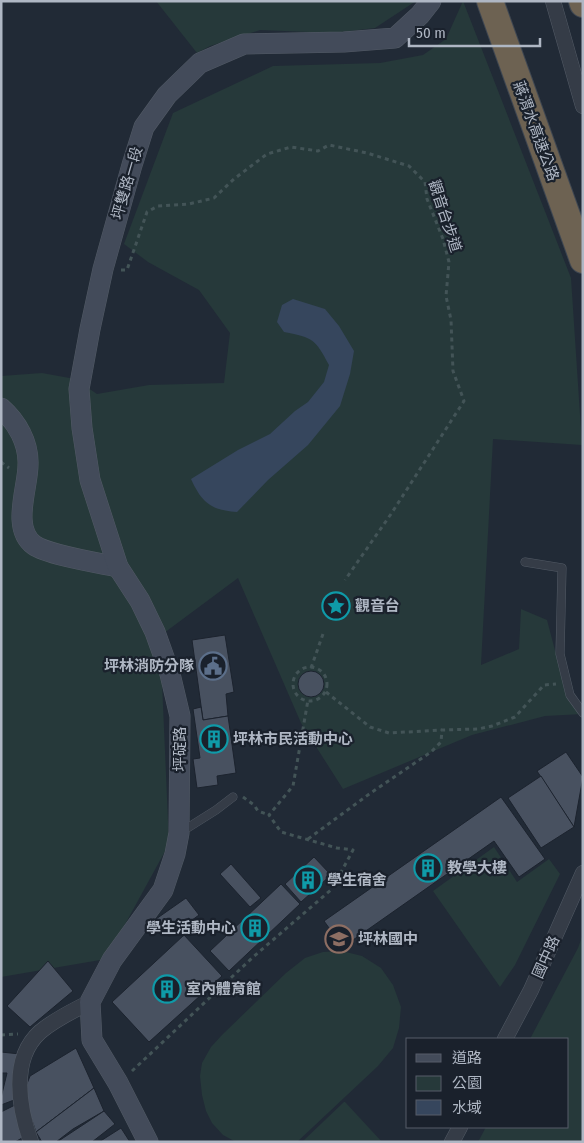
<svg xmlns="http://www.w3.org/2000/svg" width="584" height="1143" viewBox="0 0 584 1143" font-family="'Fira Sans Condensed','Noto Sans TC',sans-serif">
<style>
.green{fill:#26393a}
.water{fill:#36465d}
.building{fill:#485160;stroke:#1c232e}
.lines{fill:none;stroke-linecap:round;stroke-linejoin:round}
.lane-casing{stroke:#525a65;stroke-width:9}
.street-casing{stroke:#525a65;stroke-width:16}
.secondary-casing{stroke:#525a65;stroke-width:21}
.highway-casing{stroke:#3f4752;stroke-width:28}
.path{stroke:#435457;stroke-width:3;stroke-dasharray:4 4;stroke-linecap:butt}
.lane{stroke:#353c47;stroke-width:8}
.street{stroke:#353c47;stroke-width:15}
.secondary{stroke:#434b5a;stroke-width:20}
.highway{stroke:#6d6252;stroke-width:26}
.labels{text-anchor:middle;stroke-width:4.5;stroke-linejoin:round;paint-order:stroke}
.street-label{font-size:15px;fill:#afb7c4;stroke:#1a212c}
.poi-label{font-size:15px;font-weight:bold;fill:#afb7c4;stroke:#1a212c;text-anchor:start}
</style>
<rect width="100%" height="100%" fill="#212a36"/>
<!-- green -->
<g class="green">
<polygon points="156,1 416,1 375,28 333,33 260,30 210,46 197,53"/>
<polygon points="463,1 571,278 582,445 493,439 481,665 519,649 521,609 547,620 562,677 583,714 545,716 472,735 343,789 301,723 238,578 160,636 169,844 106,959 1,977 1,376 42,373 75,379 97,394 149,385 224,383 230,333 199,290 148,262 124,244 173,113 273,66 380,63 423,55 446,39"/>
<polygon points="494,847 517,882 549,859 560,874 515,965 500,987 433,891"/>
<polygon points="583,934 583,1142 478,1142 486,1127 568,1127 568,1039 530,1039 578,948"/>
<polygon points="342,951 362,956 381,968 393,985 401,1007 399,1028 393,1048 378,1066 297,1142 236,1142 223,1135 212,1123 206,1111 202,1095 200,1076 202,1063 211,1047 222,1035 286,973 305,958 323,952"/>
<polygon points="345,1102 382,1142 302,1142 344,1102"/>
</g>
<!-- water -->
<path class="water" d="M293,299L325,309L339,326L354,351L350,374L340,406L308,445L268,480L237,512C211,510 202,503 191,479L238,450L270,434L295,411L308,402L324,382L329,365C315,339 314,338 284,332L277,322L282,305Z"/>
<!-- building -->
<g class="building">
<polygon points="225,635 234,692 226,694 228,716 203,720 192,640"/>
<circle cx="311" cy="684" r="13"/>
<polygon points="201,707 203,720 228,716 236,773 217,776 218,785 197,788 193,759 200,758 193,709"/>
<polygon points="566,752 583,777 574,827 537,771"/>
<polygon points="541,776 574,827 541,848 508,798"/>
<polygon points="501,797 545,859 519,877 494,841 343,947 324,921"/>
<polygon points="314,857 331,875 301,902 285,884"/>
<polygon points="231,864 261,898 250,907 220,874"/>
<polygon points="281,884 300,904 229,971 210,951"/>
<polygon points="186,898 199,915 169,937 156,919"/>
<polygon points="184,935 222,976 149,1042 112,1002"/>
<polygon points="48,961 73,991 30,1027 7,1006"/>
<polygon points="76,1048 94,1088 36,1132 23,1094 30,1076"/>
<polygon points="1,1052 20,1054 14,1100 1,1105 1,1098 7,1073 1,1073"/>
<polygon points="94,1088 104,1111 73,1129 56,1142 42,1142 36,1132"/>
<polygon points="15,1105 22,1138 15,1142 1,1142 1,1112"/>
<polygon points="104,1111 115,1124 92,1142 57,1142"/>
<polygon points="121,1128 130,1142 99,1142"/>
</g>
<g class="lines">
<!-- lane casing -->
<g class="lane-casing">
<g id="lane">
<polyline points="525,562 562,568 560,654 570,695 583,713"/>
<polyline points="181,832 216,810 233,797"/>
</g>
</g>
<!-- street casing -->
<g class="street-casing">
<g id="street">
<polyline points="553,1 583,106"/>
<polyline points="505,1039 531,990 583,873"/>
<path d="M31,1142C19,1108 10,1059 40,1032C55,1019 73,1011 90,1002"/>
<polyline points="452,1142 460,1127"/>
</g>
</g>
<!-- secondary casing -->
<g class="secondary-casing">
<g id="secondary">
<path d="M1,408C17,422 29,443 28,465C28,488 11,528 34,545C48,555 99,563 118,567"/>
<polyline points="148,1142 118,1083 92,1040 90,1002 112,960 163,890 175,854 179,833 180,716 170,674 155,632 140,601 118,567 90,480 82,428 79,389 90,329 103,269 132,165 144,127 167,95 200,63 244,44 344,42 395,38 420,15 431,1"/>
</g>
</g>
<!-- highway casing -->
<g class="highway-casing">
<g id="highway">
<polyline points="490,1 583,260"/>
<polyline points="582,1 583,4"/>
</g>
</g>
<!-- path -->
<g class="path">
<polyline points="121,270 127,270 147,212 158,206 189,204 214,198 234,179 267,154 291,147 318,151 329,145 367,153 409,166 425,182 427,199 443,239 449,262 446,296 451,320 453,371 464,401 391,514 345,580"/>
<polyline points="1,462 9,468"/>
<circle cx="310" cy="684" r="17"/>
<polyline points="311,668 323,634"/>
<polyline points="326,692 370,727 389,733 442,730"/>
<polyline points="243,797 254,805 258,811 269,815"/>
<polyline points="308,839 372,792 431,752 441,742 442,730 478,729 492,726 515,717 544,685 556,684"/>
<polyline points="1,1035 18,1034"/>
<polyline points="132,1071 252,958 332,889 353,850 337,848 281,832 269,815 293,786 308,700"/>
</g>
<!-- lane -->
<use href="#lane" class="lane"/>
<!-- street -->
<use href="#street" class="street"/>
<!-- secondary -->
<use href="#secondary" class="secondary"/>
<!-- highway -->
<use href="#highway" class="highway"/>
</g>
<!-- icons -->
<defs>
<g id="sight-ring" transform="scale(1.4375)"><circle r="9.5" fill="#1a212c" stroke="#0f9aa8" stroke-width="1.5"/><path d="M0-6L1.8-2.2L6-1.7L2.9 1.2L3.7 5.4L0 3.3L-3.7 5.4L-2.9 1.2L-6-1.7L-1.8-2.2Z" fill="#0f9aa8"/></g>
<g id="civic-ring" transform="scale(1.4375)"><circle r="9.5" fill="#1a212c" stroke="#5c6f8a" stroke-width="1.5"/><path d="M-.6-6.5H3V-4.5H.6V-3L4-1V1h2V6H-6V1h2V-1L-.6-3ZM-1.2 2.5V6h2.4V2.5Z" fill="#5c6f8a"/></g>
<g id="building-ring" transform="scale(1.4375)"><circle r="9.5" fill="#1a212c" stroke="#0f9aa8" stroke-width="1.5"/><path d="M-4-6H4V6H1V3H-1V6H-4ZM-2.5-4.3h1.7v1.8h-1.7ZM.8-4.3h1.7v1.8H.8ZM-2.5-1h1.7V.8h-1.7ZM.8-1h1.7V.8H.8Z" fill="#0f9aa8"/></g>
<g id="school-ring" transform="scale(1.4375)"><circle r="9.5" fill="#1a212c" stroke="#8d6e63" stroke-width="1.5"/><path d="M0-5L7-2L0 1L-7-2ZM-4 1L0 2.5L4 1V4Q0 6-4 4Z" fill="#8d6e63"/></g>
</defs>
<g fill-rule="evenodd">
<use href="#sight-ring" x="336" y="606"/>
<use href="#civic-ring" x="213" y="666"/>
<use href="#building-ring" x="214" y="739"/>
<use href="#building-ring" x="428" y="868"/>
<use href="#building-ring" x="308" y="880"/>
<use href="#building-ring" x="255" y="928"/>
<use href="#school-ring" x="339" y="939"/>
<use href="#building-ring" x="167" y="989"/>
</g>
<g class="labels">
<!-- street labels -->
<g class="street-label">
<text transform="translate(536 131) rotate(70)" y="5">蔣渭水高速公路</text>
<text transform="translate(127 183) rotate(-74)" y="5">坪雙路一段</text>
<text transform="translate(445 216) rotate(72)" y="5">觀音台步道</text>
<text transform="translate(180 749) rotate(-90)" y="5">坪碇路</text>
<text transform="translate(546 957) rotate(-66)" y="5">國中路</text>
</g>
<!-- poi labels -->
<g class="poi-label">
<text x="355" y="611">觀音台</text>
<text x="194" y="671" text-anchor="end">坪林消防分隊</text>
<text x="233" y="744">坪林市民活動中心</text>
<text x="447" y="873">教學大樓</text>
<text x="327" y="885">學生宿舍</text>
<text x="236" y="933" text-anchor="end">學生活動中心</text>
<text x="358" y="944">坪林國中</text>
<text x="186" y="994">室內體育館</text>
</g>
</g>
<!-- border -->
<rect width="584" height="1143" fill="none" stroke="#afb7c4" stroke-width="5"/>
<!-- legend -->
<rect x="406" y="1038" width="162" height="90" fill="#1a212c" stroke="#565d69"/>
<rect x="416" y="1054" width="25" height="8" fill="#434b5a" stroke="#565d69"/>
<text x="452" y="1063" font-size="15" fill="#afb7c4">道路</text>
<rect x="416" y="1076" width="25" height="15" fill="#26393a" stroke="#565d69"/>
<text x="452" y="1088" font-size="15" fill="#afb7c4">公園</text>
<rect x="416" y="1100" width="25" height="15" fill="#36465d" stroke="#565d69"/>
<text x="452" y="1113" font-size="15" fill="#afb7c4">水域</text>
<!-- scale -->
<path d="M409 38v8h131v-8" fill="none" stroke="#afb7c4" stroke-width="2.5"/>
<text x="416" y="38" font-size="15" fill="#afb7c4" stroke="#1a212c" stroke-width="4" paint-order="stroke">50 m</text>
</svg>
